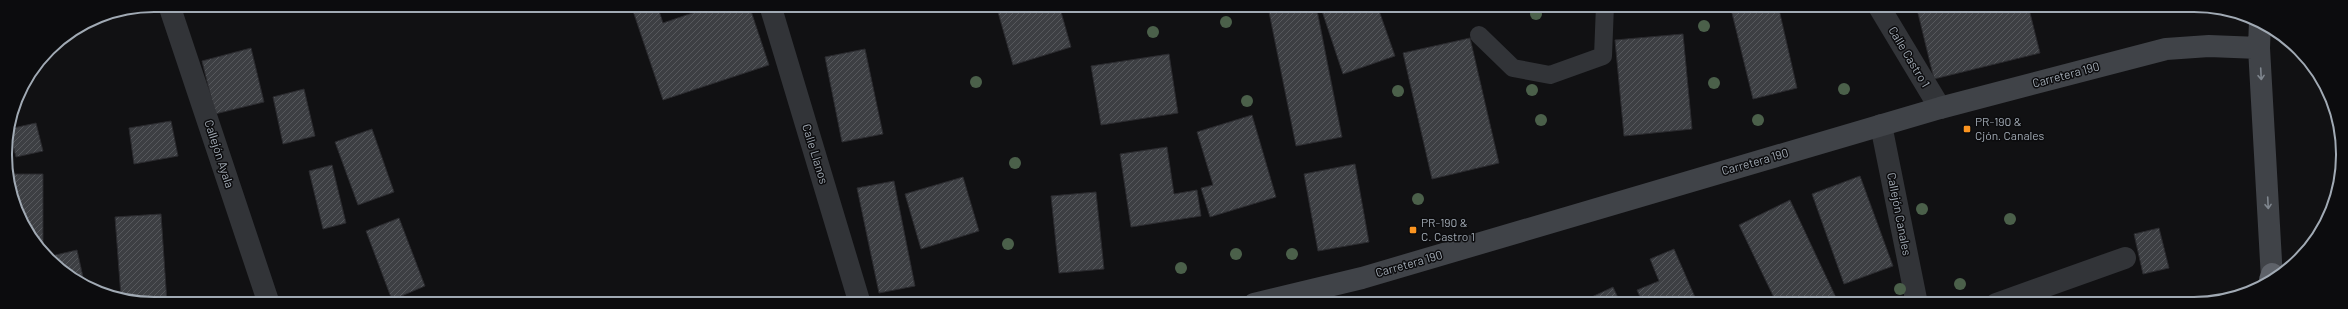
<svg xmlns="http://www.w3.org/2000/svg" width="2348" height="309" viewBox="0 0 2348 309" font-family="Barlow,sans-serif">
  <style>
    .building { fill: url(#building-hatch); stroke: #2b2b2f }
    .lines { fill: none; stroke-linecap: round; stroke-linejoin: round }
    .lane { stroke: #323438; stroke-width: 18 }
    .street { stroke: #323438; stroke-width: 22 }
    .secondary { stroke: #404348; stroke-width: 22 }
    .highway { stroke: #5e6269; stroke-width: 22 }
    .tree { fill: #4b604a }
    .oneway { stroke: #7f868e }
    .poi-dot { fill: #fb9420; stroke: #0c0c0e; stroke-width: 1.5 }
    .labels { text-anchor: middle; stroke-width: 3; stroke-linejoin: round; paint-order: stroke }
    .street-label { font-size: 12px; fill: #a1aab4; stroke: #0c0c0e }
    .poi-label { font-size: 12px; fill: #a1aab4; stroke: #0c0c0e; text-anchor: start }
    .rim { fill: none; stroke: #a1aab4; stroke-width: 2 }
  </style>
  <defs>
    <pattern id="building-hatch" width="6" height="6" patternUnits="userSpaceOnUse"><rect width="6" height="6" fill="#3d3f43"/><path d="M-1 1l2-2M0 6l6-6M5 7l2-2" fill="none" stroke="#56585c"/></pattern>
  </defs>
  <rect width="100%" height="100%" fill="#111113"/>
  <!-- building -->
  <path class="building" d="M631 5H657L663 23 716 5H749L769 65 663 100Z
    M996 5H1059L1071 47 1013 65Z
    M1302 5H1316L1342 137 1296 146 1269 12Z
    M1320 5H1377L1395 56 1343 74Z
    M1398 5H1414L1399 10Z
    M1730 5H1778L1797 88 1753 99Z
    M1916 5H2028L2040 53 1934 79Z
    M1683 34 1692 129 1624 136 1615 40Z
    M1470 38 1499 163 1432 179 1403 53Z
    M251 48 264 102 215 114 202 61Z
    M865 49 883 134 842 142 825 57Z
    M1169 54 1178 113 1101 125 1091 66Z
    M304 89 315 136 283 144 273 97Z
    M1252 115 1276 197 1210 217 1201 188 1213 185 1197 132Z
    M171 121 178 156 134 164 129 128Z
    M36 123 43 151 16 157 9 129Z
    M372 129 394 192 358 205 335 142Z
    M1167 147 1174 194 1197 190 1201 216 1131 227 1120 154Z
    M1355 164 1369 242 1318 251 1304 174Z
    M332 165 346 223 323 229 309 171Z
    M14 174H43V248H39L14 205Z
    M1860 176 1893 266 1844 284 1812 194Z
    M963 177 979 231 921 249 905 194Z
    M894 181 915 286 879 293 857 188Z
    M1096 192 1104 269 1059 273 1051 196Z
    M1790 200 1839 304H1777L1739 225Z
    M161 214 167 303 144 304 121 297 115 217Z
    M399 218 425 286 392 300 366 231Z
    M2159 228 2169 268 2143 274 2134 234Z
    M1674 249 1698 304H1643L1637 290 1659 281 1650 259Z
    M77 250 85 286 47 257Z
    M1613 287 1621 304H1577Z"/>
  <g class="lines">
    <!-- lane -->
    <path class="lane" d="M1479 35 1513 68 1550 75 1603 56 1605 5"/>
    <!-- street -->
    <path class="street" d="M169 5 269 304
      M770 5 860 304
      M1878 5 1940 108
      M1881 125 1917 304
      M1996 304 2125 258"/>
    <!-- secondary -->
    <path class="secondary" d="M2260 21 2259 48 2272 279
      M1254 304 1362 278 1940 108 2166 49 2209 46 2259 48"/>
    <!-- highway -->
    <path class="highway" d="M2270 280 2272 274"/>
  </g>
  <!-- trees -->
  <g class="tree">
    <circle cx="1536" cy="14" r="6"/>
    <circle cx="1226" cy="22" r="6"/>
    <circle cx="1704" cy="26" r="6"/>
    <circle cx="1153" cy="32" r="6"/>
    <circle cx="976" cy="82" r="6"/>
    <circle cx="1714" cy="83" r="6"/>
    <circle cx="1844" cy="89" r="6"/>
    <circle cx="1532" cy="90" r="6"/>
    <circle cx="1398" cy="91" r="6"/>
    <circle cx="1247" cy="101" r="6"/>
    <circle cx="1541" cy="120" r="6"/>
    <circle cx="1758" cy="120" r="6"/>
    <circle cx="1015" cy="163" r="6"/>
    <circle cx="1418" cy="199" r="6"/>
    <circle cx="1922" cy="209" r="6"/>
    <circle cx="2010" cy="219" r="6"/>
    <circle cx="1008" cy="244" r="6"/>
    <circle cx="1236" cy="254" r="6"/>
    <circle cx="1292" cy="254" r="6"/>
    <circle cx="1181" cy="268" r="6"/>
    <circle cx="1960" cy="284" r="6"/>
    <circle cx="1900" cy="289" r="6"/>
  </g>
  <!-- one-way arrows -->
  <defs><path id="oneway-shaft" d="M-6 0H5M1.5-3L5.5 0L1.5 3" fill="none" stroke-width="1.6" stroke-linecap="round" stroke-linejoin="round"/></defs>
  <g class="oneway">
    <use href="#oneway-shaft" transform="translate(2261 74) rotate(87)"/>
    <use href="#oneway-shaft" transform="translate(2268 203) rotate(87)"/>
  </g>
  <!-- markers -->
  <g class="poi-dot">
    <rect x="1963" y="125" width="8" height="8" rx="2"/>
    <rect x="1409" y="226" width="8" height="8" rx="2"/>
  </g>
  <g class="labels">
    <!-- street labels -->
    <g class="street-label">
      <text transform="translate(1909 57) rotate(59)" y="4">Calle Castro 1</text>
      <text transform="translate(2066 75) rotate(-15)" y="4">Carretera 190</text>
      <text transform="translate(219 154) rotate(72)" y="4">Callejón Ayala</text>
      <text transform="translate(815 154) rotate(73)" y="4">Calle Llanos</text>
      <text transform="translate(1755 162) rotate(-16)" y="4">Carretera 190</text>
      <text transform="translate(1899 214) rotate(79)" y="4">Callejón Canales</text>
      <text transform="translate(1409 264) rotate(-16)" y="4">Carretera 190</text>
    </g>
    <!-- poi labels -->
    <g class="poi-label">
      <text x="1975" y="126">PR-190 &amp;<tspan x="1975" dy="14">Cjón. Canales</tspan></text>
      <text x="1421" y="227">PR-190 &amp;<tspan x="1421" dy="14">C. Castro 1</tspan></text>
    </g>
  </g>
  <!-- crop -->
  <path d="M0 0H2348V309H0ZM154 12H2194A142 142 0 0 1 2336 154V155A142 142 0 0 1 2194 297H154A142 142 0 0 1 12 155V154A142 142 0 0 1 154 12Z" fill="#0c0c0e" fill-rule="evenodd"/>
  <path class="rim" d="M154 12H2194A142 142 0 0 1 2336 154V155A142 142 0 0 1 2194 297H154A142 142 0 0 1 12 155V154A142 142 0 0 1 154 12Z"/>
</svg>
